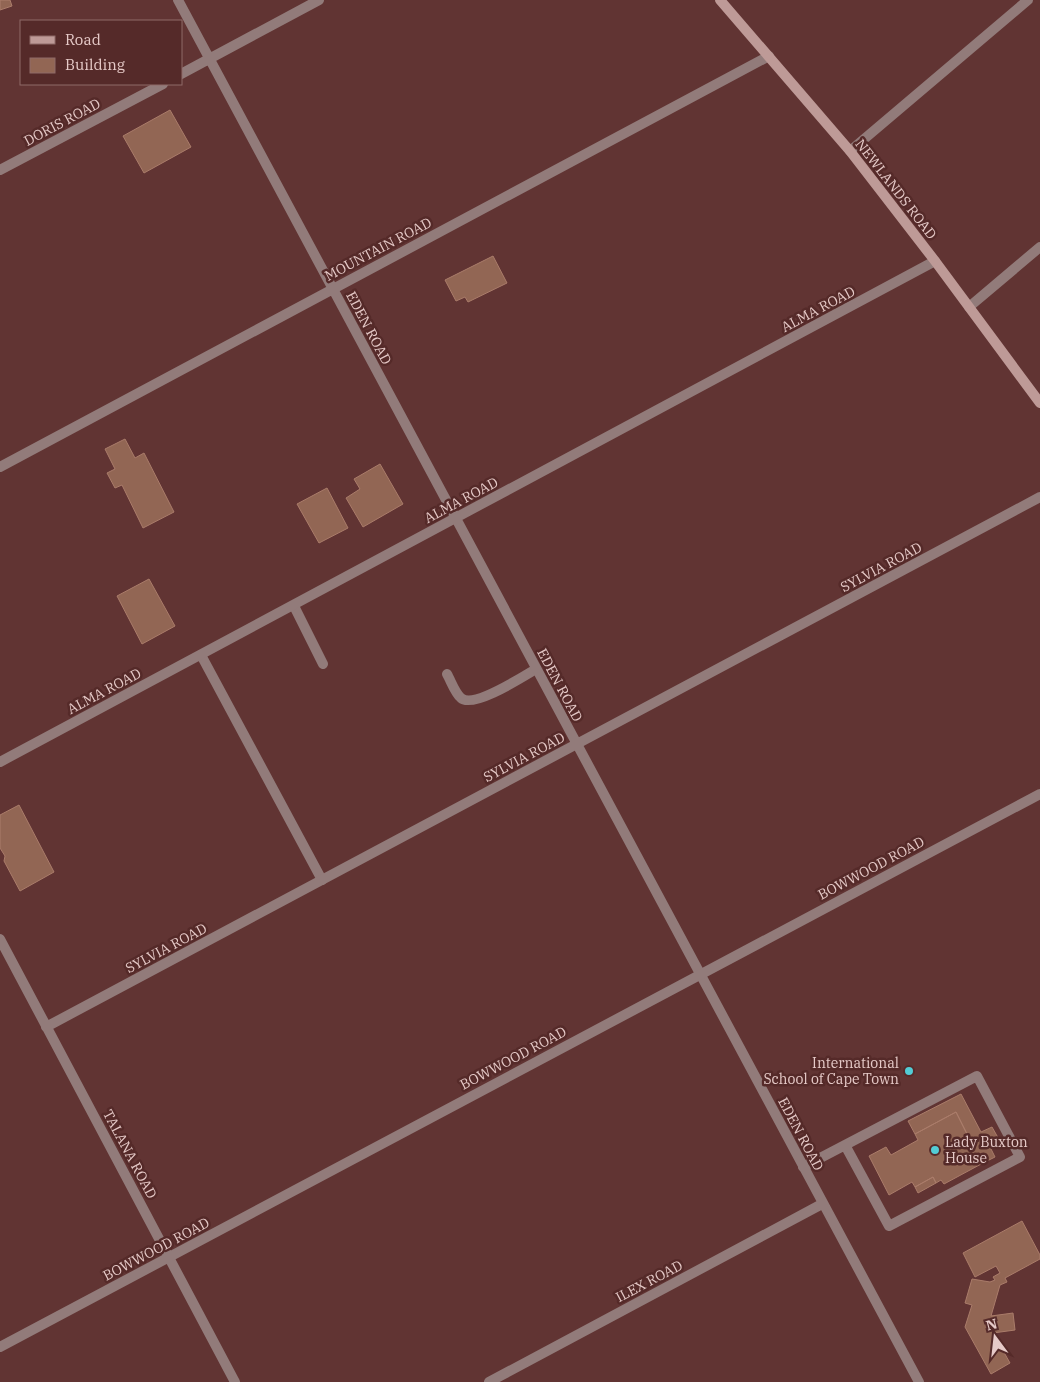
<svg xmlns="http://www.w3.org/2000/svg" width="1040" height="1382" viewBox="0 0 1040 1382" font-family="'IBM Plex Serif',serif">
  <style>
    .building { fill: #926654; stroke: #aa7c6a }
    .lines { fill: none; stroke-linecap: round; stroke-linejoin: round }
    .service { stroke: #927b7a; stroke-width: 10 }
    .minor { stroke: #927b7a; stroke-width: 10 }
    .tertiary { stroke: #927b7a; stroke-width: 10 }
    .secondary { stroke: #be9a97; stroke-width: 10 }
    .poi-dot { fill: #52ccd5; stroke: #552a29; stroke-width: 2 }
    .labels { text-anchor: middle; stroke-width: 5; stroke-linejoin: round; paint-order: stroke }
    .street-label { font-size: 14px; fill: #e6cac8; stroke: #552a29 }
    .poi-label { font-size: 14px; fill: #e6cac8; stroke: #552a29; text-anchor: end }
  </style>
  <rect width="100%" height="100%" fill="#613433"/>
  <!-- building -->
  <path class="building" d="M0 0H10L12 6 0 10Z
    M170 110 191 147 144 173 123 136Z
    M493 256 507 283 468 302 465 297 456 301 445 280Z
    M125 439 135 458 144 453 174 512 143 528 122 485 115 488 107 473 115 469 105 449Z
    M380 464 403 504 363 527 346 498 360 489 354 479Z
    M327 488 348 528 319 543 297 504Z
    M149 579 175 626 142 644 117 596Z
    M19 805 54 872 20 891 4 861 5 856 0 848V815Z
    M961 1094 981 1132 992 1127 1001 1143 991 1149 995 1157 983 1163 978 1153 974 1155 967 1142 970 1140 956 1112 915 1134 908 1121Z
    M956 1112 970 1140 967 1142 974 1155 978 1153 983 1163 944 1184 941 1180 936 1183 933 1177 915 1187 912 1182 889 1195 869 1156 886 1147 891 1155 918 1140 915 1134Z
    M933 1177 936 1183 918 1193 915 1187Z
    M1022 1221 1040 1255V1259L1005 1278 1007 1282 1000 1285 991 1316 1013 1313 1015 1330 993 1333 1010 1363 991 1374 965 1327 972 1305 965 1303 972 1279 990 1282 995 1280 993 1277 1000 1273 996 1266 975 1277 963 1253Z"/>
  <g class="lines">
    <!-- service -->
    <path class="service" d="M294 606 323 664
      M201 655 322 880
      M447 674C451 681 455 693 461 698 473 709 524 676 536 669
      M803 1167 977 1076 1020 1157 889 1226 845 1145"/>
    <!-- minor -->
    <path class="minor" d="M178 0 919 1382
      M181 74 319 0
      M850 151 1028 0
      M0 170 163 84
      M969 307 1040 247
      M0 467 769 56
      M0 762 935 261
      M0 939 235 1382
      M46 1027 1040 497
      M489 1382 822 1204"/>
    <!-- tertiary -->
    <path class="tertiary" d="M0 1347 1040 794"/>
    <!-- secondary -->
    <path class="secondary" d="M720 0 850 151 935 261 1040 403"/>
  </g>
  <!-- markers -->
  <g class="poi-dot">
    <circle cx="909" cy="1071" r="5"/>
    <circle cx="935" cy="1150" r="5"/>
  </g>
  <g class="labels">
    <!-- street labels -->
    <g class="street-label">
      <text transform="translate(62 122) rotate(-28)" y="5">DORIS ROAD</text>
      <text transform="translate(896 189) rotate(52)" y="5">NEWLANDS ROAD</text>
      <text transform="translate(378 249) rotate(-28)" y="5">MOUNTAIN ROAD</text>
      <text transform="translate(818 309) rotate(-28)" y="5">ALMA ROAD</text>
      <text transform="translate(369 328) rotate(62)" y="5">EDEN ROAD</text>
      <text transform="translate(461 500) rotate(-28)" y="5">ALMA ROAD</text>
      <text transform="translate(881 567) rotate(-28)" y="5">SYLVIA ROAD</text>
      <text transform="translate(560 685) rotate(62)" y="5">EDEN ROAD</text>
      <text transform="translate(104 691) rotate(-28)" y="5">ALMA ROAD</text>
      <text transform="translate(524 757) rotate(-28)" y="5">SYLVIA ROAD</text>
      <text transform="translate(871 868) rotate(-28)" y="5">BOWWOOD ROAD</text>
      <text transform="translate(166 948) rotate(-28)" y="5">SYLVIA ROAD</text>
      <text transform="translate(513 1058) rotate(-28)" y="5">BOWWOOD ROAD</text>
      <text transform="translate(801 1134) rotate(62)" y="5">EDEN ROAD</text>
      <text transform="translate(130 1154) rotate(62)" y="5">TALANA ROAD</text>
      <text transform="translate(156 1249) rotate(-28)" y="5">BOWWOOD ROAD</text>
      <text transform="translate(649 1281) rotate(-28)" y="5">ILEX ROAD</text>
    </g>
    <!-- poi labels -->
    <g class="poi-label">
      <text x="899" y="1068">International<tspan x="899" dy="16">School of Cape Town</tspan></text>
      <text x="945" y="1147" text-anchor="start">Lady Buxton<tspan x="945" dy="16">House</tspan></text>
    </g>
  </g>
  <!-- legend -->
  <rect x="20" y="20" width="162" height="65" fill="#552a29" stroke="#8f6a69"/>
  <rect x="30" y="36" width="25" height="8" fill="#be9a97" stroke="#8f6a69"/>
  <text x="65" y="45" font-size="15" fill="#e6cac8">Road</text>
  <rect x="30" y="58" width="25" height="15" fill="#926654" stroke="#8f6a69"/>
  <text x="65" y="70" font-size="15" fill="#e6cac8">Building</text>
  <!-- north arrow -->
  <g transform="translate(995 1337) rotate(345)" stroke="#552a29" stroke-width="4" paint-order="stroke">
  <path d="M0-4L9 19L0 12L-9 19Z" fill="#e6cac8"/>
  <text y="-8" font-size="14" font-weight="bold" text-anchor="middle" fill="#e6cac8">N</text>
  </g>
</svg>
